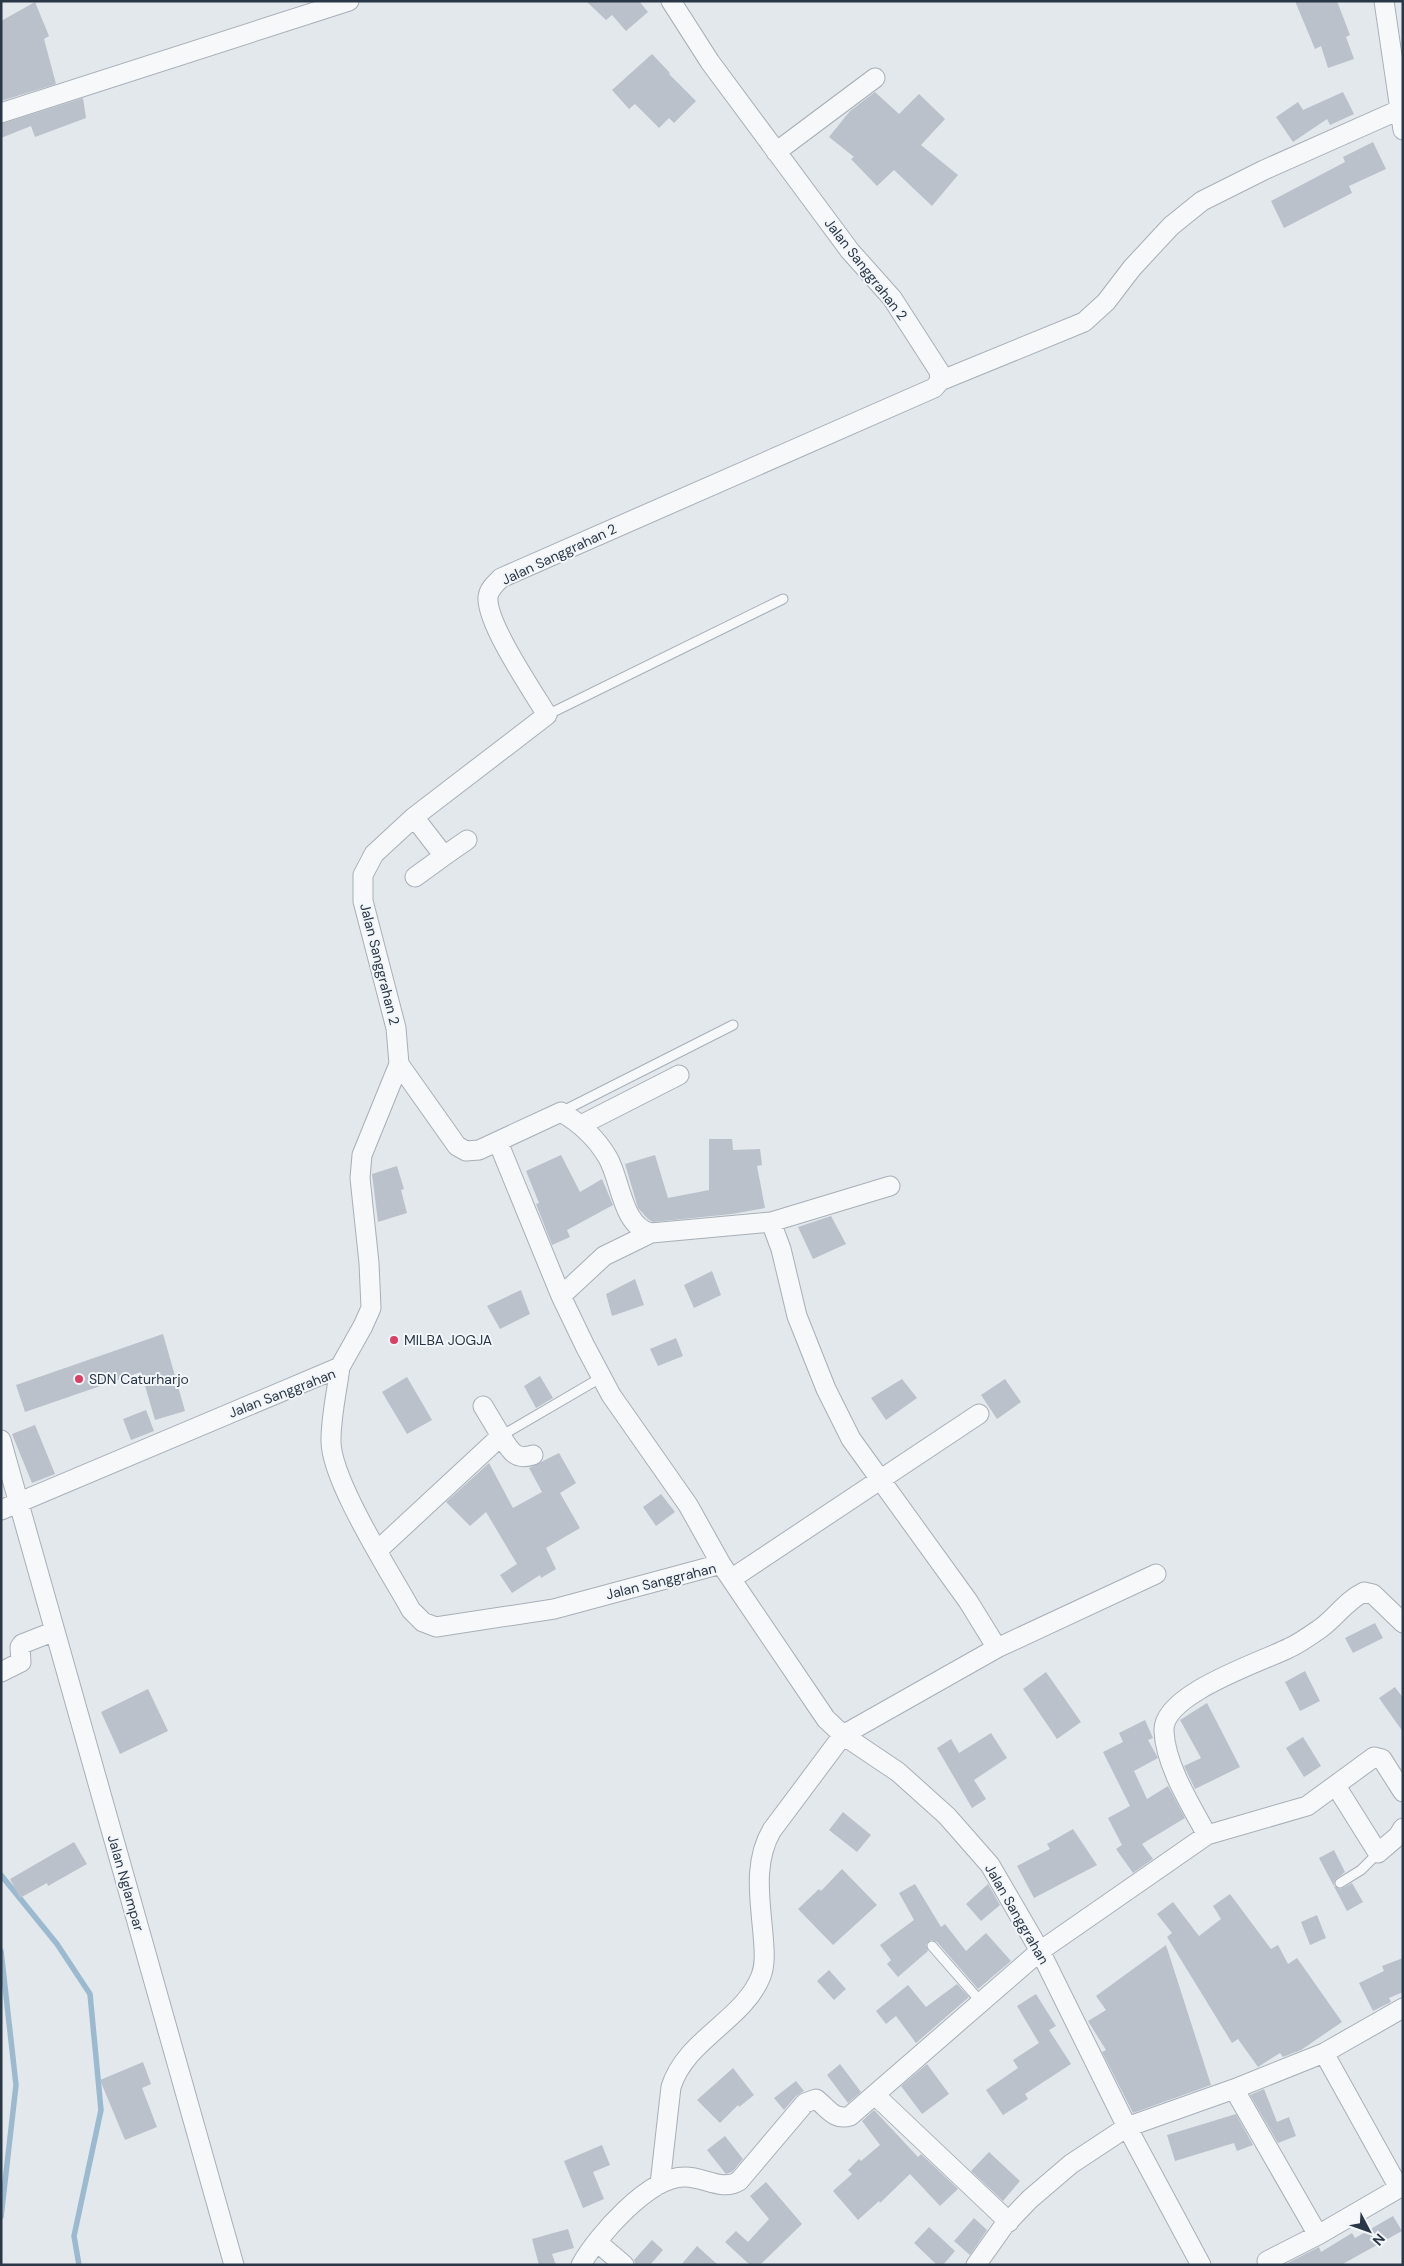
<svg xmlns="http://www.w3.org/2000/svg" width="1404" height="2266" viewBox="0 0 1404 2266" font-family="'DM Sans',sans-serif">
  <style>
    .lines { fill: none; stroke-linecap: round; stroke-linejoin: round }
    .stream { stroke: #9bbacf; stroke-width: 5.5 }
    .building { fill: #bac1cb }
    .service-casing { stroke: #a7afb7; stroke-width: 11 }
    .minor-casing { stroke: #a7afb7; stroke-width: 21 }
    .service { stroke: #f6f8fa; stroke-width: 9 }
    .minor { stroke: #f6f8fa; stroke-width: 19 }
    .poi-dot { fill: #db3f67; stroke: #f3f6f9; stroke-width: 2 }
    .labels { text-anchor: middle; stroke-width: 4; stroke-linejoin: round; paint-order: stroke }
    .street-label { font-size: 14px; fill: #293746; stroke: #f3f6f9 }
    .poi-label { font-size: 14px; fill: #293746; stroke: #f3f6f9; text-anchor: start }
  </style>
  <rect width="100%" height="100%" fill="#e3e8ec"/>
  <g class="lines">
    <!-- stream -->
    <path class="stream" d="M1 1875 57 1944 90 1994 101 2110 74 2236 79 2265
      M1 1951 16 2085 1 2217"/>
  </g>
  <!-- building -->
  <path class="building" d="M586 1H639L648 12 626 31 612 15 606 20Z
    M1295 1H1337L1350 35 1346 37 1354 59 1328 68 1321 46 1315 49Z
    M35 2 49 36 44 39 56 84 1 101V21Z
    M652 54 670 73 669 74 696 101 674 123 669 118 659 128 635 104 629 109 612 90Z
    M875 92 899 114 919 94 945 119 921 145 958 175 932 206 894 170 877 186 851 159 854 157 829 137 850 111Z
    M1343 92 1354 114 1330 125 1327 119 1293 142 1276 117 1298 102 1303 110Z
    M83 98 86 118 35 137 31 126 1 138V124Z
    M1373 142 1386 169 1349 186 1352 193 1284 228 1271 201 1345 162 1343 157Z
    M709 1139H732L733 1150 760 1149 762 1165 757 1166 765 1208 732 1214 653 1222 648 1219 638 1208 625 1164 655 1155 668 1198 709 1190Z
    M561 1155 580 1192 602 1179 613 1205 567 1230 570 1237 552 1245 536 1204 539 1203 526 1171Z
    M397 1166 404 1189 401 1190 407 1213 378 1222 372 1174Z
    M831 1216 846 1244 813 1259 798 1227Z
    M712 1271 721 1295 694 1308 684 1285Z
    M635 1279 644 1305 612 1316 606 1294Z
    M521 1290 530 1314 500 1329 487 1306Z
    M163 1334 185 1411 155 1420 141 1372 25 1412 16 1385Z
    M676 1338 683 1356 658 1366 650 1349Z
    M540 1376 553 1398 536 1408 524 1386Z
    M407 1377 432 1420 407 1434 382 1392Z
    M902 1379 917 1398 886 1420 871 1398Z
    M1005 1379 1021 1402 997 1419 981 1395Z
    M146 1410 154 1431 131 1440 123 1419Z
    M35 1425 55 1474 32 1483 12 1434Z
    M559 1453 576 1483 560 1493 580 1528 546 1548 556 1569 541 1578 540 1575 512 1593 500 1575 517 1564 486 1512 470 1526 446 1502 489 1463 513 1508 542 1492 529 1468Z
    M661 1494 675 1512 656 1526 643 1507Z
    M1375 1623 1383 1638 1353 1653 1345 1638Z
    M1305 1671 1320 1701 1300 1711 1285 1682Z
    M1046 1672 1081 1722 1057 1739 1023 1689Z
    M1395 1687 1403 1698V1732L1379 1698Z
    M148 1689 168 1731 120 1754 101 1712Z
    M1207 1703 1240 1767 1195 1789 1184 1766 1201 1758 1180 1720Z
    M1145 1720 1153 1738 1148 1740 1158 1758 1134 1771 1147 1799 1168 1786 1185 1818 1142 1844 1153 1859 1133 1873 1116 1849 1122 1845 1108 1818 1130 1806 1103 1752 1123 1742 1119 1733Z
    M991 1733 1007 1758 974 1780 986 1799 972 1808 937 1748 951 1739 959 1753Z
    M1303 1737 1321 1766 1304 1777 1286 1748Z
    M843 1812 871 1835 857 1852 829 1830Z
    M1073 1829 1097 1865 1034 1898 1017 1866 1050 1849 1047 1844Z
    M74 1842 87 1864 48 1886 47 1883 20 1898 10 1879Z
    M1334 1850 1345 1872 1335 1880 1334 1886 1341 1889 1352 1883 1363 1902 1347 1911 1319 1858Z
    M842 1869 877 1905 833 1945 798 1909 819 1889 821 1891Z
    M915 1884 941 1927 945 1924 966 1951 986 1933 1011 1961 978 1989 937 1942 931 1940 926 1944 928 1951 898 1977 887 1964 891 1960 880 1945 914 1920 899 1893Z
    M988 1884 1000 1905 981 1921 966 1904Z
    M1230 1894 1271 1949 1278 1945 1288 1964 1297 1958 1342 2022 1301 2050 1283 2057 1280 2053 1258 2067 1238 2039 1232 2043 1167 1937 1172 1933 1157 1914 1173 1902 1199 1936 1221 1919 1213 1906Z
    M1317 1915 1326 1938 1310 1945 1301 1922Z
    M1166 1945 1211 2085 1133 2113 1102 2052 1106 2050 1088 2021 1106 2010 1096 1996Z
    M1403 1958V1992L1389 1998 1391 2002 1373 2011 1359 1983 1384 1971 1382 1966Z
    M829 1970 846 1989 834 2000 817 1981Z
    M957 1984 969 1997 916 2043 896 2016 886 2024 876 2011 908 1985 926 2007Z
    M1036 1994 1056 2026 1049 2030 1071 2064 1025 2094 1028 2099 1003 2115 986 2090 1018 2068 1013 2060 1039 2043 1017 2006Z
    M143 2062 151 2084 142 2088 157 2127 125 2140 100 2080Z
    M840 2064 861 2092 848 2103 827 2075Z
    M927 2064 949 2094 922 2114 901 2086Z
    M733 2068 754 2095 739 2107 738 2105 720 2123 697 2100Z
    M796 2081 804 2091 796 2096 784 2110 774 2098Z
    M1264 2089 1277 2122 1289 2117 1296 2136 1278 2143 1250 2095Z
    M874 2110 918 2157 921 2154 958 2189 940 2206 910 2174 880 2203 879 2201 858 2220 833 2191 852 2174 848 2170 859 2159 861 2161 880 2145 862 2121Z
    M1236 2114 1253 2145 1237 2151 1234 2143 1175 2161 1167 2135Z
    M725 2136 743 2159 732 2172 726 2174 707 2150Z
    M602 2145 610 2165 593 2172 604 2199 583 2208 564 2161Z
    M989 2152 1020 2181 1003 2201 971 2171Z
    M766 2182 802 2224 760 2265H750L725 2242 736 2231 748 2242 769 2219 750 2196Z
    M1393 2216 1402 2231 1341 2265H1284L1319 2247 1321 2252 1352 2233 1355 2238Z
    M974 2218 987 2230 970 2255 954 2241Z
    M929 2227 955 2251 943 2265H937L914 2243Z
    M568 2229 574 2248 552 2254 556 2265H539L532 2239Z
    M652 2240 663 2250 650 2265H635L634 2260Z
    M697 2246 718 2265H681Z"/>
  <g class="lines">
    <defs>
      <path id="service" d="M547 715 783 599
        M561 1112 733 1025
        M501 1436 602 1377
        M1340 1883 1361 1870 1378 1853
        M932 1946 981 2002"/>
      <path id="minor" d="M1384 1 1403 130
        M1 113 349 1
        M776 152 875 78
        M940 381 1084 322 1106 302 1132 268 1171 226 1202 201 1264 170 1399 110
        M414 817 444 856 415 877
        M444 856 467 840
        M399 1064 457 1146 466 1151 479 1150 561 1112C580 1123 597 1139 608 1158 621 1181 622 1226 651 1233L771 1222 781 1249 797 1316 826 1389 851 1439 968 1601 997 1648 843 1735 772 1830C753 1862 760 1899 763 1934 764 1948 766 1963 761 1976 744 2020 686 2039 671 2087L660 2184
        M581 1125 679 1075
        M498 1142 561 1296 585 1346 611 1395 688 1505 721 1564
        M771 1222 890 1186
        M561 1296 604 1256 651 1233
        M340 1367 363 1326 371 1308 369 1263 360 1178 362 1155 399 1064 396 1028 363 901V875L374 854 414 817 547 715C532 690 486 623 488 597 489 589 495 584 501 578L934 388 940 381 939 371 892 298 850 251 710 62 671 1
        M501 1436C510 1450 515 1461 533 1455
        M1 1440 234 2265
        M1 1510 340 1367C337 1391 331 1416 331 1440 330 1479 390 1572 411 1610L423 1622 436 1627 554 1609 721 1564 826 1719 843 1735 898 1772 947 1816 990 1865 1040 1951 1127 2127 1201 2265
        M378 1550 501 1436 483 1406
        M731 1579 979 1414
        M997 1648 1156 1574
        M1 1672 21 1662 20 1647 22 1644 55 1631
        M1336 1786 1378 1853 1398 1836 1403 1828
        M1207 1835 1307 1806 1374 1757 1382 1759 1403 1792
        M1234 2089 1318 2235
        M875 2095 1009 2222
        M597 2242 624 2265
        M1267 2261 1318 2235 1399 2188 1324 2053
        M581 2265C597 2236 649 2177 684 2177 703 2176 722 2192 739 2181L805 2103 816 2099C828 2108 834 2121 850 2116L1040 1951 1207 1835C1191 1806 1165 1764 1164 1731 1162 1694 1261 1662 1289 1648 1300 1643 1311 1635 1321 1628 1336 1617 1347 1600 1364 1592L1373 1594 1403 1623
        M976 2265 1003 2227 1030 2199 1071 2164 1127 2127 1234 2089 1324 2053 1403 2008"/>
    </defs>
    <!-- service casing -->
    <use href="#service" class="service-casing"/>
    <!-- minor casing -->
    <use href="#minor" class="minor-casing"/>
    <!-- service -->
    <use href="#service" class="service"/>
    <!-- minor -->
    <use href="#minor" class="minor"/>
  </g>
  <!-- markers -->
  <g class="poi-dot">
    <circle cx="394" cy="1340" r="5"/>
    <circle cx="79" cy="1379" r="5"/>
  </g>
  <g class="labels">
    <!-- street labels -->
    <g class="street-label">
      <text transform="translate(866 269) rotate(52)" y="5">Jalan Sanggrahan 2</text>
      <text transform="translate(559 554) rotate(-25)" y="5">Jalan Sanggrahan 2</text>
      <text transform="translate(380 964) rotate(76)" y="5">Jalan Sanggrahan 2</text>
      <text transform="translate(282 1393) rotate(-21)" y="5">Jalan Sanggrahan</text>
      <text transform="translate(661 1581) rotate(-14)" y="5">Jalan Sanggrahan</text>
      <text transform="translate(126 1883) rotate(74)" y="5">Jalan Nglampar</text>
      <text transform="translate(1017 1914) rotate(60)" y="5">Jalan Sanggrahan</text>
    </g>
    <!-- poi labels -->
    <g class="poi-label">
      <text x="404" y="1345">MILBA JOGJA</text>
      <text x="89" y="1384">SDN Caturharjo</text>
    </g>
  </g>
  <!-- border -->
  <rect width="1404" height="2266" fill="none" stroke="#293746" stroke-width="5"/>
  <!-- north arrow -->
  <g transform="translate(1369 2231) rotate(131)" stroke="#f3f6f9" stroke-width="4" paint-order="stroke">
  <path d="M0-4L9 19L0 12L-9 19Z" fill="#293746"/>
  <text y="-8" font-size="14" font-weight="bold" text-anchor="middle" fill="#293746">N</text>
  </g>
</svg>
